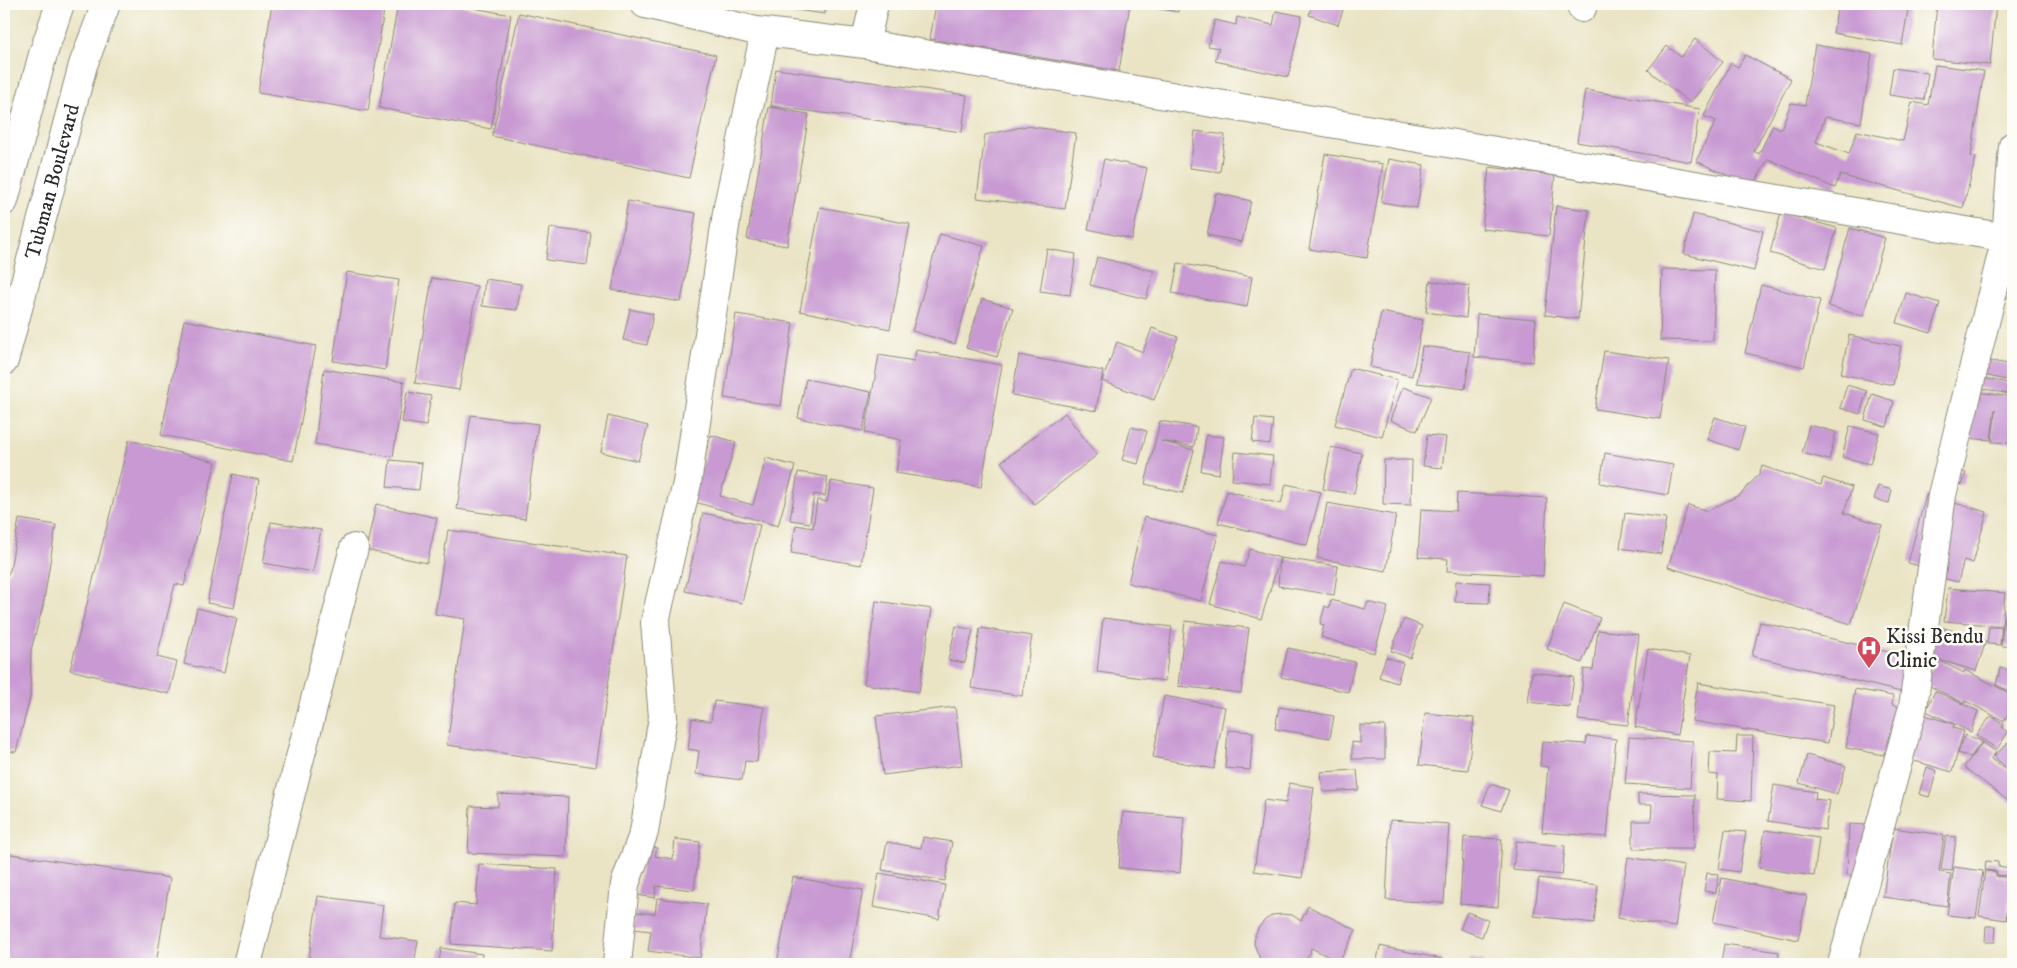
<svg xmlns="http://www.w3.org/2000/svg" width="2017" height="968" viewBox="0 0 2017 968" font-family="'IM FELL DW Pica',serif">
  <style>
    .building { fill: #c899d2 }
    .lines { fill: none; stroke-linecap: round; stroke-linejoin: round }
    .street-casing { stroke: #8a8878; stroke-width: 30 }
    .secondary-casing { stroke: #8a8878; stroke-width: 30 }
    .highway-casing { stroke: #8a8878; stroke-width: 30 }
    .street { stroke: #fff; stroke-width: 28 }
    .secondary { stroke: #fff; stroke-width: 28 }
    .highway { stroke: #fff; stroke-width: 28 }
    .labels { text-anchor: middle; stroke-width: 5; stroke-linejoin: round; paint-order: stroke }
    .street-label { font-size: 21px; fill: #2b2b2b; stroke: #fdfcf7 }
    .poi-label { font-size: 21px; fill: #2b2b2b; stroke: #fdfcf7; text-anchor: start }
  </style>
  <rect width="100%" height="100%" fill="#fdfcf7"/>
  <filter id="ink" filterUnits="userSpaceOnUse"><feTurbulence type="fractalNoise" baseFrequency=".02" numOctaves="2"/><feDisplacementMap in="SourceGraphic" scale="10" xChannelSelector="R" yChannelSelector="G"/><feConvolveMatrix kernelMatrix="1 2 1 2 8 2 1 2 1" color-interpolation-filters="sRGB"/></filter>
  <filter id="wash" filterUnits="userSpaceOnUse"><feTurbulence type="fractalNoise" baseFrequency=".0096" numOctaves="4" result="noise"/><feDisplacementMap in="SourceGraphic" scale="20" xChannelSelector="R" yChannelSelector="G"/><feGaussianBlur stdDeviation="1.12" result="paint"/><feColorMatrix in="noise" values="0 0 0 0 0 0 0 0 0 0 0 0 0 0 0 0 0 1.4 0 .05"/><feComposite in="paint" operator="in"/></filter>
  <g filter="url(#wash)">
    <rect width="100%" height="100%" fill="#eae4c5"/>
    <g id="blocks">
      <!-- building -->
      <path class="building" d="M272 4H385L368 111 258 93Z
        M398 4H452L511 15 491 129 379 108Z
        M753 4H826L825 14Z
        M936 4H1130L1119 71 930 39Z
        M1133 4H1179L1178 12Z
        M1312 4H1345L1338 25 1309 15Z
        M1838 4H1909L1902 45 1833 33Z
        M1937 4H1996L1990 65 1932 59Z
        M1276 11 1302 16 1288 77 1215 61 1219 48 1208 46 1215 20 1236 25 1237 17 1273 25Z
        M519 13 716 55 689 178 492 136Z
        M1695 39 1723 62 1690 103 1648 70 1667 46 1681 57Z
        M1815 45 1872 54 1861 123 1825 117 1816 142 1849 154 1857 131 1903 141 1912 102 1928 105 1935 65 1984 71 1971 156 1976 157 1963 208 1840 175 1835 188 1768 159 1753 187 1696 161 1716 121 1704 116 1731 63 1738 67 1745 55 1791 79 1754 151 1759 154 1773 125 1781 129 1791 103 1805 105Z
        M1893 68 1928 73 1924 100 1889 95Z
        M776 69 967 95 962 132 771 106Z
        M1585 90 1700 109 1691 162 1577 142Z
        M769 107 809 114 787 246 747 239Z
        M1026 126 1076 133 1065 209 977 198 985 135Z
        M1195 131 1225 135 1220 172 1190 168Z
        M1325 154 1383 164 1367 258 1309 249Z
        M1104 159 1147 168 1132 239 1088 229Z
        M1389 159 1424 165 1417 208 1381 202Z
        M1489 167 1555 175 1549 236 1482 229Z
        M1216 193 1251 201 1242 242 1207 235Z
        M628 201 696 213 681 302 612 290Z
        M1556 206 1589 210 1578 319 1545 315Z
        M820 207 910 224 890 329 800 311Z
        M1781 213 1837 228 1825 269 1770 253Z
        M1693 214 1763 231 1754 271 1684 254Z
        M550 228 591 233 587 265 546 260Z
        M1850 228 1885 238 1863 316 1828 306Z
        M940 234 984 246 955 344 912 331Z
        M1047 249 1076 254 1070 295 1040 291Z
        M2013 254V299L2003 296Z
        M1097 257 1154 271 1146 299 1090 285Z
        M1178 263 1252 277 1247 307 1172 293Z
        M1662 269 1715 270 1713 341 1660 340Z
        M347 272 399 280 385 370 333 361Z
        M432 278 477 286 459 390 415 383Z
        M485 279 521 284 517 310 482 306Z
        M1430 281 1469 286 1466 318 1426 312Z
        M1761 285 1820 300 1804 367 1745 353Z
        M1906 293 1940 303 1931 333 1897 323Z
        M982 299 1013 308 997 357 966 348Z
        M630 309 653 314 647 345 623 340Z
        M1381 312 1423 320 1412 376 1370 367Z
        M736 314 793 323 781 406 724 398Z
        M1477 314 1536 319 1533 362 1474 357Z
        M184 320 316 346 293 461 161 435Z
        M1152 328 1178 337 1154 400 1102 381 1117 342 1143 352Z
        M1849 335 1901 346 1893 385 1841 374Z
        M1422 346 1470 352 1465 389 1417 383Z
        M916 350 1002 365 981 487 896 473 901 440 865 433 879 355 914 361Z
        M1604 351 1669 360 1660 419 1595 409Z
        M1019 355 1103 371 1096 411 1012 395Z
        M1980 359 2008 364 2005 380 1976 373Z
        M1351 368 1397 380 1382 437 1335 425Z
        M324 369 404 382 393 457 315 444Z
        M1973 376 2013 384V395L1971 386Z
        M806 379 871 392 863 431 798 418Z
        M1847 385 1867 391 1860 414 1840 408Z
        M1403 387 1431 397 1417 431 1390 420Z
        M1970 391 2013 397V443L1992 442 1995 410 1991 440 1964 438Z
        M407 392 431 396 426 426 402 422Z
        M1872 394 1894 401 1887 427 1865 420Z
        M1065 413 1097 455 1034 504 1001 462Z
        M471 415 538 424 525 519 457 509Z
        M608 416 648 426 638 461 601 452Z
        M1715 417 1745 427 1738 450 1707 439Z
        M1255 418 1273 420 1270 444 1252 442Z
        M1160 421 1197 427 1194 447 1161 441 1194 450 1183 493 1145 484Z
        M1809 425 1836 432 1829 460 1802 453Z
        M1850 426 1879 433 1870 464 1842 457Z
        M1131 427 1147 431 1138 464 1122 460Z
        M711 435 736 442 720 496 753 505 766 458 795 466 778 526 691 501Z
        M1206 435 1224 437 1219 474 1201 471Z
        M1427 435 1446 437 1442 468 1423 466Z
        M129 440 216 462 184 586 175 584 157 657 177 662 169 694 70 670Z
        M1331 447 1362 453 1354 494 1323 489Z
        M1235 452 1273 456 1270 484 1232 480Z
        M1605 453 1673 465 1668 495 1600 483Z
        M390 460 422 463 419 490 387 487Z
        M1384 460H1412L1411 505 1383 504Z
        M1762 466 1821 485 1823 478 1852 487 1844 513 1882 525 1851 624 1668 567 1688 505 1708 511 1741 494 1759 474Z
        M1959 470 1966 473 1962 485 1953 482Z
        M798 472 828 477 825 496 814 494 810 523 790 520Z
        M233 474 259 480 234 608 207 603Z
        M831 481 873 488 861 565 791 553 796 525 813 528 817 500 827 502Z
        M1286 484 1321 492 1307 545 1218 523 1227 491 1281 504Z
        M1878 486 1892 490 1889 503 1874 499Z
        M1457 493 1547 498 1543 576 1447 571 1448 559 1418 557 1421 509 1456 511Z
        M1926 495 1987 512 1973 563 1964 560 1958 582 1925 574 1927 568 1908 563Z
        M1327 503 1396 515 1386 571 1317 558Z
        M376 504 437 518 427 563 366 550Z
        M703 513 760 525 742 603 685 591Z
        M1625 513 1666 518 1661 554 1620 548Z
        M1144 517 1218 535 1201 601 1128 583Z
        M19 519 56 525 43 606 31 650 30 698 16 752 4 751V581L10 570Z
        M271 522 321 530 313 572 263 563Z
        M448 530 627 556 596 767 447 745 465 619 435 614Z
        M1250 549 1280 558 1338 566 1334 595 1278 586 1280 558 1261 619 1210 604 1222 561 1244 567Z
        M1456 581 1490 583 1489 603 1455 602Z
        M1948 588 2005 593 2002 626 1944 621Z
        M1331 600 1365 609 1368 602 1388 607 1374 653 1321 637 1324 625 1320 624 1325 606 1329 608Z
        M876 601 932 609 919 692 864 684Z
        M1564 604 1600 618 1582 663 1547 649Z
        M197 608 237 618 224 673 184 664Z
        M2004 616 2013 617V647L2001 646Z
        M1103 618 1172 627 1165 681 1097 672Z
        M1404 619 1422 626 1410 658 1391 651Z
        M1915 619 1986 641 1976 671 1906 650Z
        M1185 621 1249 628 1241 693 1178 686Z
        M1760 622 1910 657 1901 692 1752 656Z
        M956 626 973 630 965 663 948 660Z
        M1989 627H2002L2000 645 1987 644Z
        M980 628 1032 636 1022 696 971 688Z
        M1598 630 1639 635 1628 725 1578 720 1584 669 1593 670Z
        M1288 648 1355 662 1348 692 1281 677Z
        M1648 649 1690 656 1677 735 1635 727Z
        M1386 657 1403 663 1397 683 1379 677Z
        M1936 659 1964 673 1965 670 2013 695 2011 708 2004 721 1966 701 1965 704 1924 683Z
        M2000 668 2013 671V693L1996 685Z
        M1532 672 1574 677 1570 707 1528 702Z
        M1698 683 1834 705 1828 743 1692 721Z
        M1855 689 1893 696 1892 705 1954 724 1953 728 1964 731 1952 772 1884 752V755L1846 748Z
        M1935 691 1978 711 1971 732 1926 711Z
        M1164 696 1225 707 1214 769 1153 757Z
        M714 701 764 707 757 762 745 761 742 780 696 774 699 751 688 749 692 718 711 721Z
        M955 707 962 765 883 775 876 716Z
        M1279 707 1334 716 1330 738 1275 729Z
        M1425 713 1474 718 1468 770 1419 765Z
        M1991 716 2004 724 2002 728 2008 732 1997 749 1976 735Z
        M1360 725 1385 726V759H1352V742L1360 743Z
        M1228 730 1253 732 1250 770 1225 768Z
        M1965 735 1982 741 1971 757 1958 753Z
        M1587 736 1616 739 1607 837 1542 832 1548 767 1540 766 1542 741 1586 744Z
        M1737 736H1753L1751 801 1717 799 1718 775 1709 774 1710 752 1736 753Z
        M1629 737 1693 741 1690 788 1625 784Z
        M1983 742 1996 752 1991 759 2013 775V800L2011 803 1964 767Z
        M2009 742 2013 746V763L2007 769 1994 756Z
        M1807 755 1846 766 1837 794 1799 783Z
        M1927 767 1937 771 1929 797 1919 794Z
        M1357 770 1359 790 1323 792 1321 772Z
        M1289 783 1314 787 1302 878 1254 871 1264 800 1286 803Z
        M1490 784 1509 790 1501 811 1482 805Z
        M1774 785 1816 792 1815 799 1830 801 1825 830 1768 821Z
        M498 794 568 797 566 857 468 853 470 806 498 807Z
        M1638 794 1695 795 1694 849H1633V821H1651L1652 805H1638Z
        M1123 812 1184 817 1180 873 1119 868Z
        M1390 820 1449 824 1444 903 1386 900Z
        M1849 824 1882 826 1879 877 1847 875Z
        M1893 828 1944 835 1939 872 1951 874 1947 906 1883 897Z
        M1725 830 1746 832 1739 872 1719 869Z
        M1765 830 1819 838 1814 876 1759 868Z
        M1946 836 1956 837 1952 871 1941 870Z
        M923 837 952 842 945 881 882 870 887 842 921 848Z
        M1464 837 1502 839 1498 907 1460 904Z
        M675 839 700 842 694 890 656 886 655 898 637 895 644 846 657 848 655 856 673 859Z
        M1516 841 1565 846 1562 875 1513 870Z
        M4 853 170 878 156 964H4Z
        M1628 857 1684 866 1675 927 1618 918Z
        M1986 861 1998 862V866L2010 868 2009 876 1997 875V871L1985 870Z
        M479 864 557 869 552 951 451 944 455 903 476 905Z
        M1954 867 1983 871 1976 918 1947 915Z
        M1985 871 1996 872V876L2012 878 2006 920 1979 916Z
        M879 873 945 885 939 919 873 907Z
        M1707 873 1719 874 1716 893 1704 891Z
        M793 877 863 890 849 964H777Z
        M1539 878 1598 885 1594 923 1534 916Z
        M1722 878 1807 896 1798 940 1713 922Z
        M2012 882H2013V910L2009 909Z
        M318 896 383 905 379 936 418 941 414 964H308Z
        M657 898 707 904 700 958 648 951 651 931 633 929 635 912 655 914Z
        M1308 906 1356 930 1339 962 1311 948 1310 954 1301 964H1265L1261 961 1254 944 1255 935 1259 927 1265 920 1273 915 1282 914 1292 915 1301 921Z
        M2008 910 2013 911V920H2007Z
        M1467 912 1488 920 1482 937 1460 929Z
        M1986 926H1996L1995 942H1985Z
        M1724 944 1779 952 1778 964H1721Z
        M1380 946 1442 959 1441 964H1376Z
        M441 948 482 954 481 964H439Z
        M1470 958 1483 961V964H1469Z"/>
    </g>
  </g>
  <g filter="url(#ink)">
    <use href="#blocks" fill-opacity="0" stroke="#8a8878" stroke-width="1"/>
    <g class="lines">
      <defs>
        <path id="street" d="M1582 4V8
          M756 31 865 44 2013 239
          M865 44 874 4
          M247 964 354 548
          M1842 964 1913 707 1942 495 2006 238 2013 146"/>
        <path id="secondary" d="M617 964 625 884 644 832 663 717 655 622 687 483 728 206 762 46 761 37 756 31 645 4"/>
        <g id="highway">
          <path d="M4 201 43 54 60 4"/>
          <path id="s1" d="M4 361 83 65 106 4"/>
        </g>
      </defs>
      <!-- street casing -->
      <use href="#street" class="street-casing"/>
      <!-- secondary casing -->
      <use href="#secondary" class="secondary-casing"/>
      <!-- highway casing -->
      <use href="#highway" class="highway-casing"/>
      <!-- street -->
      <use href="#street" class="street"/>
      <!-- secondary -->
      <use href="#secondary" class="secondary"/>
      <!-- highway -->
      <use href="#highway" class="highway"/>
    </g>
  </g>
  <!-- icons -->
  <defs>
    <symbol id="hospital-pin" viewBox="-11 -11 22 30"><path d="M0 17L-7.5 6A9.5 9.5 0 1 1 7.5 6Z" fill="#d1495b" stroke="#fdfcf7"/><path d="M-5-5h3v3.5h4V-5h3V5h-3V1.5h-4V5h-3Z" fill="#fff"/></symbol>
  </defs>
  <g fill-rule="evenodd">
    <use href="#hospital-pin" x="1855" y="634" width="28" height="38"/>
  </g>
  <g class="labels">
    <!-- street labels -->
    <g class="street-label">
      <text dy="7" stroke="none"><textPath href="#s1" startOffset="186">Tubman Boulevard</textPath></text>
    </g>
    <!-- poi labels -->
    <g class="poi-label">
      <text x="1886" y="643">Kissi Bendu<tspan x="1886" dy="24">Clinic</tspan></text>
    </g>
  </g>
  <!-- margin -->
  <rect width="2017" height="968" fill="none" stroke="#fdfcf7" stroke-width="20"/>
</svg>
